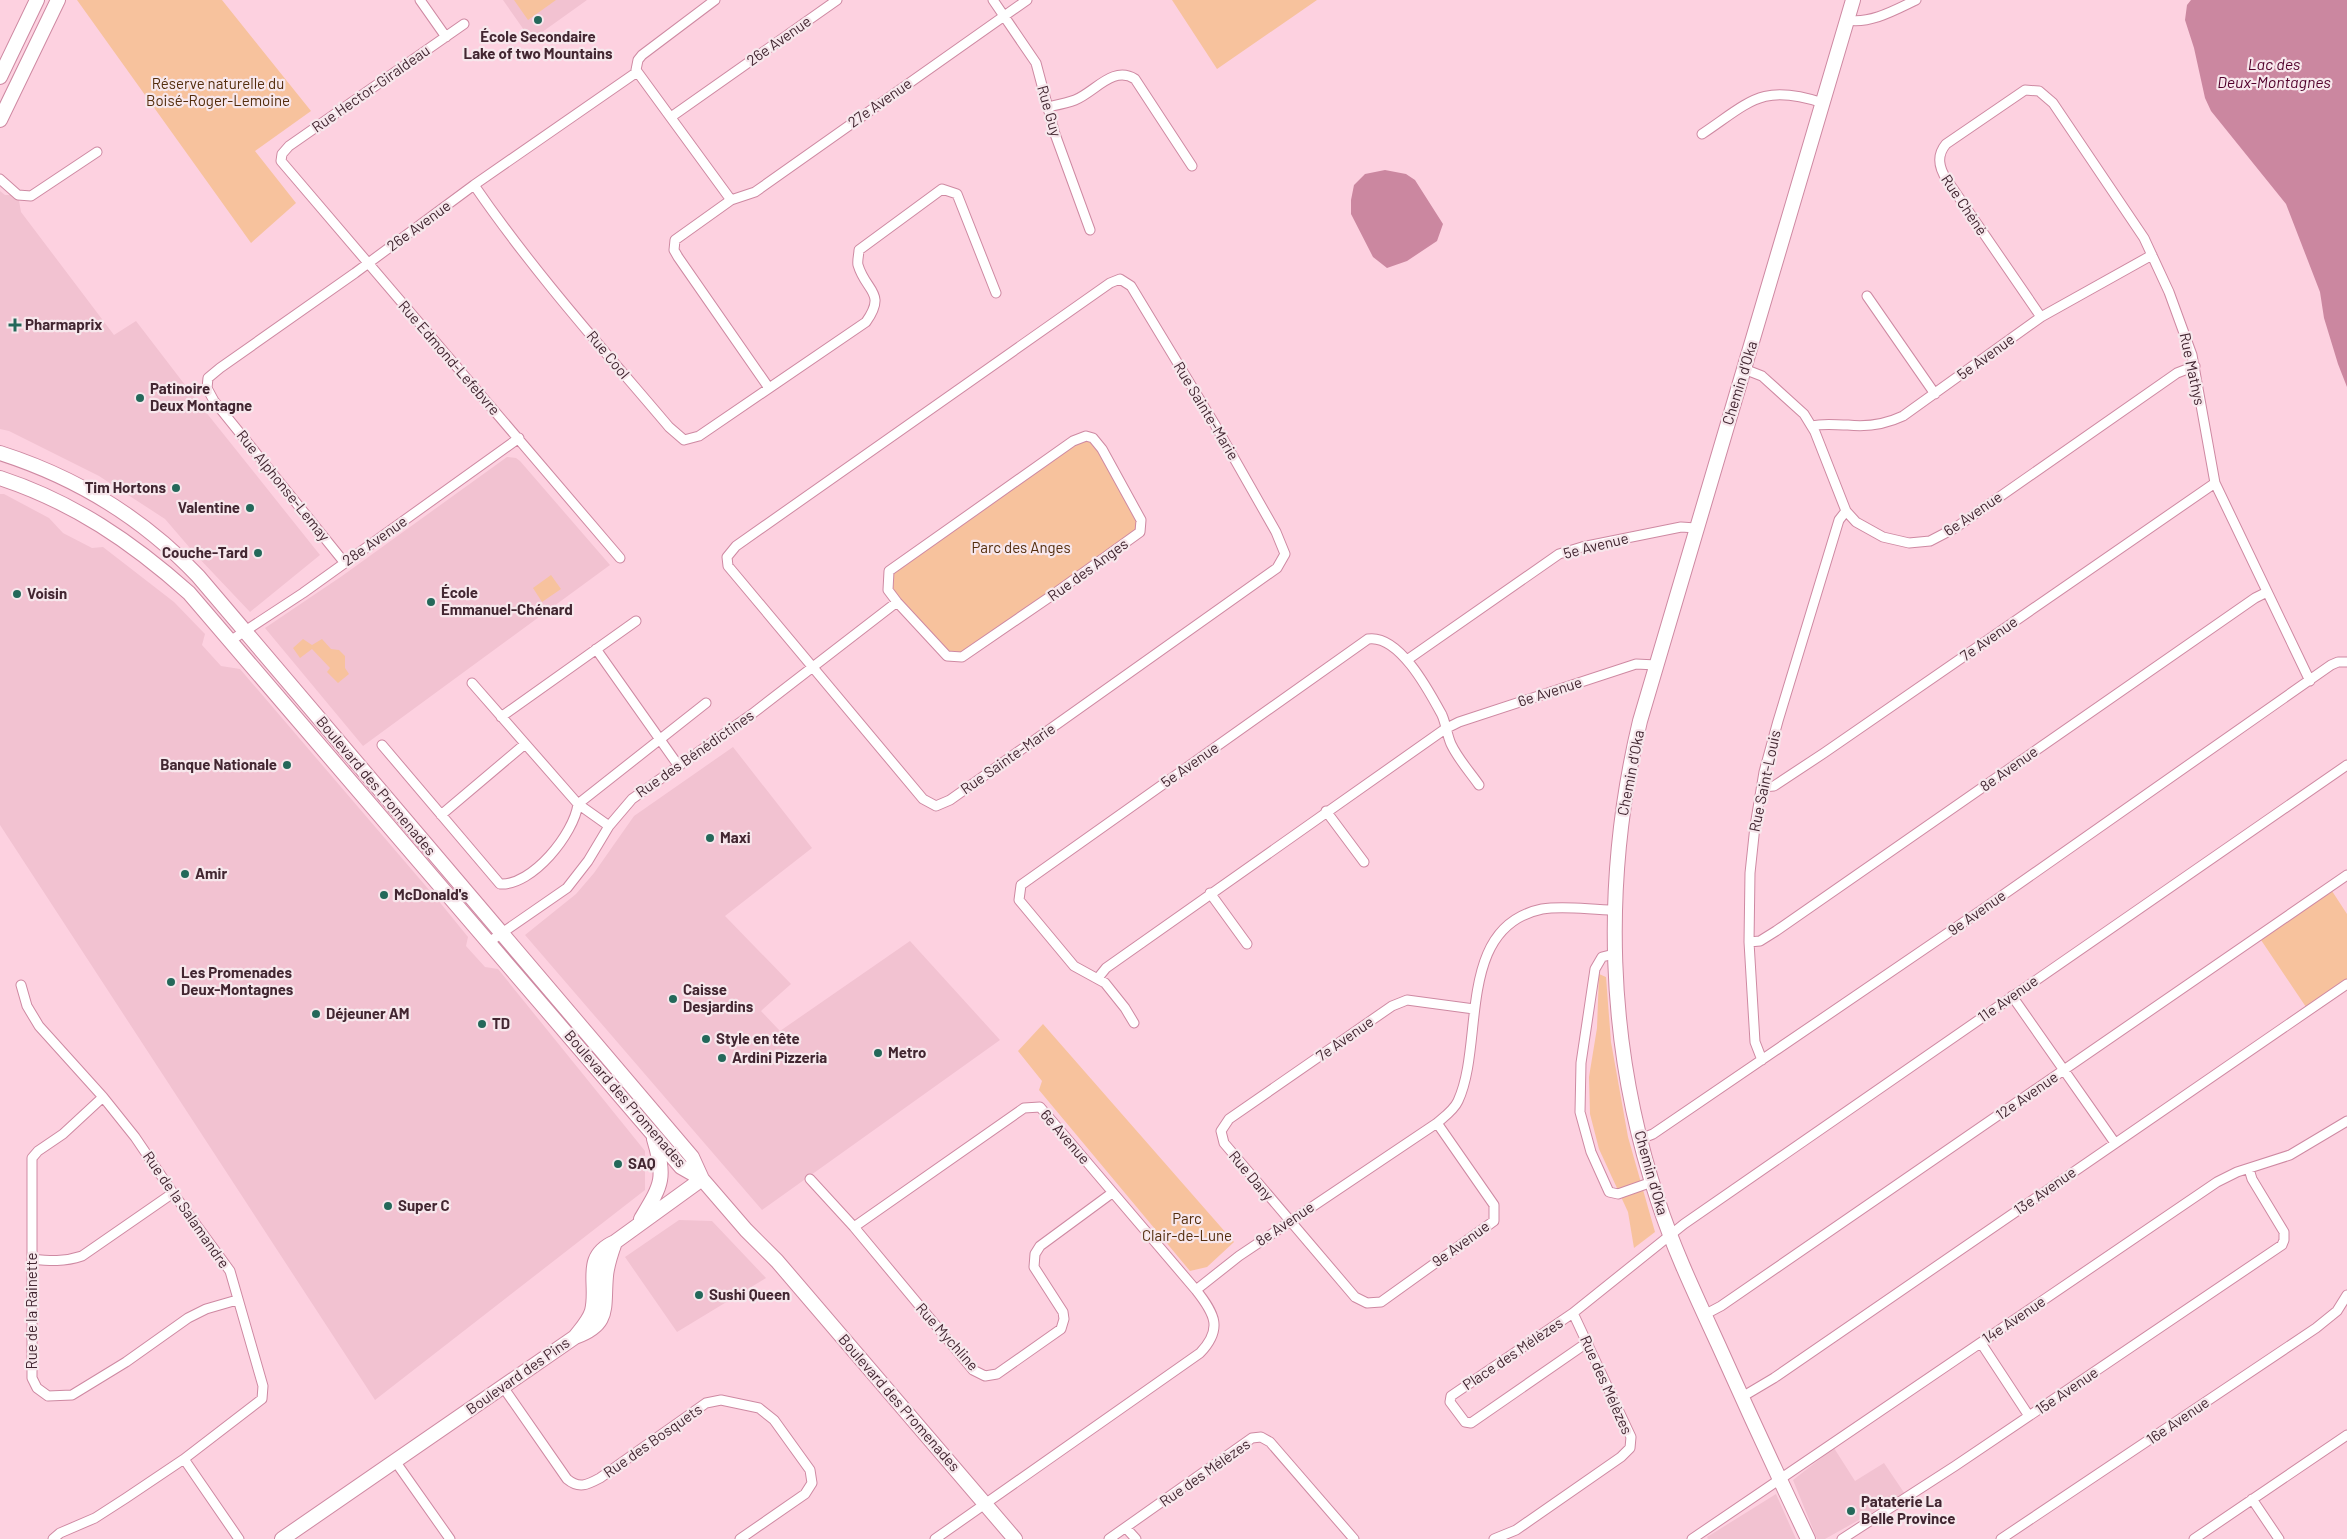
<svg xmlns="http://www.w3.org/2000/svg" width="2347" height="1539" viewBox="0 0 2347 1539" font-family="Barlow,sans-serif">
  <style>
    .built { fill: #f2c2d1 }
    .green { fill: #f7c29d }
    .water { fill: #cb87a0 }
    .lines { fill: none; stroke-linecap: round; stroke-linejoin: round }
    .street-casing { stroke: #ce89a2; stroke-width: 11 }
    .secondary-casing { stroke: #ce89a2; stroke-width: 16 }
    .street { stroke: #fff; stroke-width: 9 }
    .secondary { stroke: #fff; stroke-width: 14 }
    .poi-dot { fill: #24685a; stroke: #f7e7ec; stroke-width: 2 }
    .labels { text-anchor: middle; stroke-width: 4.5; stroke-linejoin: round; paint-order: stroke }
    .poi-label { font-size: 15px; font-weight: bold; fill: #422631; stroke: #f7e7ec; text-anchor: start }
    .street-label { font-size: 15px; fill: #422631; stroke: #f7e7ec }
    .park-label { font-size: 15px; fill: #532d0d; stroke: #f7e7ec }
    .water-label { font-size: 16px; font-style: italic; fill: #51002b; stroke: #f7e7ec }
  </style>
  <rect width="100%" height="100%" fill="#fdd1e0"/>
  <!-- built -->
  <path class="built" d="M503 0H587L531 40Z
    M0 191 5 195H18L21 212 114 335 136 321 205 411 320 555 250 612 196 555 165 519 99 476 9 431 0 429Z
    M507 457 516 458 520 461 610 565 363 746 265 628 342 576Z
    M0 494H4L49 518 63 533 92 548 103 547 174 602 205 634 202 645 221 666 240 669 442 905 468 937 466 946 485 967 498 969 645 1151V1190L375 1400 0 825Z
    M733 747 812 848 725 916 791 984 761 1011 780 1031 910 941 1000 1040 762 1210 525 935 576 894 594 873 634 816Z
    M679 1220 712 1221 766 1278 677 1332 625 1257Z
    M1834 1448 1855 1481 1884 1463 1905 1494 1825 1539H1817L1793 1480Z
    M1776 1494 1796 1539H1708L1707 1537Z"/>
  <!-- green -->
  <path class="green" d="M77 0H222L311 111 255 151 296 203 251 243Z
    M514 0H556L528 20Z
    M1172 0H1317L1217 69Z
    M1093 438 1130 499 1140 532 962 657 947 656 888 590 889 571 1073 441Z
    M551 575 561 589 542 602 533 588Z
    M303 639 312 645 322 639 331 649 339 650 345 656V668L349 674 338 683 327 672 330 668 312 649 300 658 293 648Z
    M2332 891 2347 914V979L2306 1007 2261 940Z
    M1599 974 1606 977 1611 1042 1628 1137 1655 1232 1634 1248 1628 1212 1599 1149 1590 1114 1589 1077 1597 1028Z
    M1043 1024 1234 1242 1207 1267 1190 1271 1039 1090 1042 1081 1018 1051Z"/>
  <!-- water -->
  <path class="water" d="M2191 0H2347V387L2338 364 2324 318 2320 292 2286 204 2211 111 2205 98 2194 48 2185 20 2187 5Z
    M1385 170 1406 174 1415 180 1443 224 1437 241 1407 261 1387 268 1373 257 1351 214V200L1354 185 1365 174Z"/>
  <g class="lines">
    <defs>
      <path id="street" d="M420 0 446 37
        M715 0 642 55 638 60 636 70 731 200
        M993 0 1036 63 1055 134 1090 230
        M1847 20C1871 24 1895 10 1916 0
        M464 24 289 146 282 154 281 161 620 558
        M1048 107C1057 105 1067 103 1075 100 1095 92 1113 65 1135 79L1192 166
        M671 117 837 0
        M1702 134C1751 101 1762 83 1823 103
        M0 179 18 195 31 196 97 152
        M474 185C533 271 602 348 669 427L684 440 699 436 866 322C887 292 866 292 858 265 857 261 859 254 859 250L942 189 957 194 996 293
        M1120 279 1131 286 1214 423 1276 532 1285 554 1277 568 950 800 936 806 923 799 728 566 727 557 736 546 1110 283Z
        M1867 296 1935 394
        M2041 317 1947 180C1939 168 1936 156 1946 144L2025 90 2039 91 2053 103 2144 238 2169 292 2192 355 2215 483 2310 681
        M1744 369 1762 376 1804 414 1815 432 1846 511 1856 522 1883 537 1909 543 1930 541 1955 528 2177 373 2195 366
        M769 388 678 257 674 250 675 240 731 200 755 192 1027 0
        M1812 426C1824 423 1835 425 1848 425 1866 427 1886 424 1903 416L2041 317 2152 255
        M1086 436 1093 438 1102 449 1141 520 1140 532 1054 594 962 657 947 656 897 602 888 590 889 571 1073 441Z
        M344 562 214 401 207 388 208 378 220 368 355 273 474 185 637 72
        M230 641 303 593 519 438
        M596 649 678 765
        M1407 660 1559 554 1582 547 1681 527 1696 528
        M472 683 578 804 609 826
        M501 717 636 621
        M382 745 500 884C532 886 574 834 578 804L706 703
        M1762 787 1774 786 1824 753 2215 483
        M1326 811 1364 862
        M441 815 525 744
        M1210 893 1247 944
        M489 942 567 888 588 861 609 826 632 799 752 714 897 602
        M1749 942 1760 941 1776 931 2255 598 2267 592
        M1614 954 1602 957 1595 969 1581 1063 1580 1112 1591 1152 1609 1192 1618 1194 1652 1182
        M1098 978 1106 968 1445 729 1459 722 1636 664 1656 665
        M21 985 27 1006 39 1026 103 1097 135 1137 173 1193 230 1271 263 1386 262 1399 184 1459 126 1498 95 1518 60 1533 53 1539
        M2012 996 2115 1143
        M1134 1023 1125 1008 1105 983 1074 966 1019 900 1021 885 1368 639C1399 634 1429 691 1442 715 1446 724 1447 735 1451 744 1458 759 1470 772 1479 785
        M1762 1060 1755 1042 1749 942 1750 873 1755 826 1764 772 1778 721 1839 520 1846 511
        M103 1097 63 1134 38 1151 32 1158V1378L37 1388 48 1396 72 1395 126 1362 188 1318 206 1309 237 1300
        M1437 1123 1494 1205V1221L1381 1302 1367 1303 1355 1297 1224 1143 1221 1131 1229 1119 1392 1006 1407 1000 1474 1009
        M1640 1139 1653 1134 1983 909 2331 665 2338 662H2347
        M810 1179 854 1227 973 1370 985 1376 997 1374 1061 1329 1064 1319 1063 1312 1034 1267 1035 1254 1040 1246 1112 1193
        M854 1227 1024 1108 1040 1107 1196 1290C1215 1314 1223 1329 1200 1353L935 1539
        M32 1259C50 1261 64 1262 82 1256L173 1193
        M1196 1290 1239 1256 1437 1123C1444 1117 1454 1110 1458 1101 1485 1043 1455 927 1542 909 1565 905 1590 910 1614 910
        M1573 1313 1451 1396 1450 1402 1465 1422 1471 1423 1588 1342
        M1704 1315 1721 1306 2347 875
        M1981 1343 2029 1416
        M503 1387 567 1479C579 1489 587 1485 600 1478L706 1403 721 1400 759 1408 774 1420 810 1470 812 1483 805 1494 740 1539
        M1742 1397 1774 1378 2347 984
        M184 1459 239 1539
        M395 1461 450 1539
        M2252 1499 2279 1539
        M1126 1528 1136 1539
        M1109 1539 1252 1438 1261 1437 1270 1442 1354 1539
        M1494 1539 1516 1530 1621 1457 1630 1448 1631 1437 1573 1313 1684 1224 2347 765
        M1692 1539 2217 1182 2237 1172 2290 1155 2347 1121
        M1842 1539 1955 1466 2282 1245 2284 1240V1232L2252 1179 2249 1169
        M2001 1539 2316 1328 2337 1311 2347 1295
        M2194 1539 2347 1435"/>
      <path id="secondary" d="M0 77 37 0
        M0 120 58 0
        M0 453C75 477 143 518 198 576L692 1157 702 1179 746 1230 777 1261 1015 1539
        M0 478C73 502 132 542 189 593L681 1167 702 1179
        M641 1219C662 1184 666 1179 654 1139
        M575 1337C611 1324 603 1308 606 1276 607 1264 611 1253 615 1242
        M282 1539 575 1337C581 1329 589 1321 592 1311 599 1283 581 1257 615 1242L702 1179
        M1808 1539C1777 1474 1747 1409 1718 1344 1696 1296 1674 1250 1658 1201 1606 1045 1602 880 1640 721L1853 0"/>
    </defs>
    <!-- street casing -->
    <use href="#street" class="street-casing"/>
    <!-- secondary casing -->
    <use href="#secondary" class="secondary-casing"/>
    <!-- street -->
    <use href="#street" class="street"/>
    <!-- secondary -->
    <use href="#secondary" class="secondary"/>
  </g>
  <!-- markers -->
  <g class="poi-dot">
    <circle cx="538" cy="20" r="5"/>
    <path d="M12.5 317.5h5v5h5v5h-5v5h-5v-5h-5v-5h5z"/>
    <circle cx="140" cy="398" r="5"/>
    <circle cx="176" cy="488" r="5"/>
    <circle cx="250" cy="508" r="5"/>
    <circle cx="258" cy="553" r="5"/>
    <circle cx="17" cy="594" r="5"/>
    <circle cx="431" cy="602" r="5"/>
    <circle cx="287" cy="765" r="5"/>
    <circle cx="710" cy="838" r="5"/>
    <circle cx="185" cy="874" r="5"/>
    <circle cx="384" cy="895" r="5"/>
    <circle cx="171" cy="982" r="5"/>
    <circle cx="673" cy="999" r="5"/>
    <circle cx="316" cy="1014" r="5"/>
    <circle cx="482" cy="1024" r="5"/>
    <circle cx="706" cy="1039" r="5"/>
    <circle cx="878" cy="1053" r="5"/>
    <circle cx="722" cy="1058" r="5"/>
    <circle cx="618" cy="1164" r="5"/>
    <circle cx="388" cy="1206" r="5"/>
    <circle cx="699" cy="1295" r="5"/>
    <circle cx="1851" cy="1511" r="5"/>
  </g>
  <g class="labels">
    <!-- poi labels -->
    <g class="poi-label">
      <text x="538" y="42" text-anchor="middle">École Secondaire<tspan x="538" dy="17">Lake of two Mountains</tspan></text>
      <text x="25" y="330">Pharmaprix</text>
      <text x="150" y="394">Patinoire<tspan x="150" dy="17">Deux Montagne</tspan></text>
      <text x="166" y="493" text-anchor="end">Tim Hortons</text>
      <text x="240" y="513" text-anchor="end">Valentine</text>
      <text x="248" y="558" text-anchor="end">Couche-Tard</text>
      <text x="441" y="598">École<tspan x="441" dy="17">Emmanuel-Chénard</tspan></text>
      <text x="27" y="599">Voisin</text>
      <text x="277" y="770" text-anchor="end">Banque Nationale</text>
      <text x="720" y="843">Maxi</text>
      <text x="195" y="879">Amir</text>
      <text x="394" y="900">McDonald's</text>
      <text x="181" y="978">Les Promenades<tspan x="181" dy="17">Deux-Montagnes</tspan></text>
      <text x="683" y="995">Caisse<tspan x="683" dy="17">Desjardins</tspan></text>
      <text x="326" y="1019">Déjeuner AM</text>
      <text x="492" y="1029">TD</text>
      <text x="716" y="1044">Style en tête</text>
      <text x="888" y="1058">Metro</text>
      <text x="732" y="1063">Ardini Pizzeria</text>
      <text x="628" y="1169">SAQ</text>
      <text x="398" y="1211">Super C</text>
      <text x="709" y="1300">Sushi Queen</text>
      <text x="1861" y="1507">Pataterie La<tspan x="1861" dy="17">Belle Province</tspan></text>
    </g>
    <!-- street labels -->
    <g class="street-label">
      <text transform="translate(779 41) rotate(-35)" y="5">26e Avenue</text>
      <text transform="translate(371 89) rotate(-35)" y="5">Rue Hector-Giraldeau</text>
      <text transform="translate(880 103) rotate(-35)" y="5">27e Avenue</text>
      <text transform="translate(1049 111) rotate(74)" y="5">Rue Guy</text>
      <text transform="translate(1964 205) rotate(56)" y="5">Rue Chéné</text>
      <text transform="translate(419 226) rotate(-36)" y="5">26e Avenue</text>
      <text transform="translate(608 355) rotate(50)" y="5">Rue Cool</text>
      <text transform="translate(1986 357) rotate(-36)" y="5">5e Avenue</text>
      <text transform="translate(449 358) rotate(49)" y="5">Rue Edmond-Lefebvre</text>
      <text transform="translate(2192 369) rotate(78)" y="5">Rue Mathys</text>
      <text transform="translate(1740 383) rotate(-73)" y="5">Chemin d'Oka</text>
      <text transform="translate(1206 411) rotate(59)" y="5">Rue Sainte-Marie</text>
      <text transform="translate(283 486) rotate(51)" y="5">Rue Alphonse-Lemay</text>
      <text transform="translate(1973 514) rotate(-34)" y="5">6e Avenue</text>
      <text transform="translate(375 541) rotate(-35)" y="5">28e Avenue</text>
      <text transform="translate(1596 546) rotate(-14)" y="5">5e Avenue</text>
      <text transform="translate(1088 570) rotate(-36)" y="5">Rue des Anges</text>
      <text transform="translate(1989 639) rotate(-35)" y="5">7e Avenue</text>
      <text transform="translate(1550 692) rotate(-18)" y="5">6e Avenue</text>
      <text transform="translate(695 754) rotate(-35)" y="5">Rue des Bénédictines</text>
      <text transform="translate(1008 759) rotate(-35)" y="5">Rue Sainte-Marie</text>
      <text transform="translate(1190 765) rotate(-35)" y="5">5e Avenue</text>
      <text transform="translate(2009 769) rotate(-35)" y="5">8e Avenue</text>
      <text transform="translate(1631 773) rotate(-79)" y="5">Chemin d'Oka</text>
      <text transform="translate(1765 781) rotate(-78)" y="5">Rue Saint-Louis</text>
      <text transform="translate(376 786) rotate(50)" y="5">Boulevard des Promenades</text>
      <text transform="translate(1977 913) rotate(-35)" y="5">9e Avenue</text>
      <text transform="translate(2008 999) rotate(-35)" y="5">11e Avenue</text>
      <text transform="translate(1345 1039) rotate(-35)" y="5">7e Avenue</text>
      <text transform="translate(2027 1096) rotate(-35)" y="5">12e Avenue</text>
      <text transform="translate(625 1099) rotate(49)" y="5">Boulevard des Promenades</text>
      <text transform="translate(1065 1137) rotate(49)" y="5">6e Avenue</text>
      <text transform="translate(1651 1173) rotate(74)" y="5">Chemin d'Oka</text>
      <text transform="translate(1251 1176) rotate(50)" y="5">Rue Dany</text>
      <text transform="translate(2045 1191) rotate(-35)" y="5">13e Avenue</text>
      <text transform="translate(186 1210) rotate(55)" y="5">Rue de la Salamandre</text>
      <text transform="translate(1285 1224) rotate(-34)" y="5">8e Avenue</text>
      <text transform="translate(1461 1244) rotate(-36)" y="5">9e Avenue</text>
      <text transform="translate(32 1311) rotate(-90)" y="5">Rue de la Rainette</text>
      <text transform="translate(2014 1320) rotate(-34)" y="5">14e Avenue</text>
      <text transform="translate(947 1337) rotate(48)" y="5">Rue Mychline</text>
      <text transform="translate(1513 1354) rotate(-34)" y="5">Place des Mélèzes</text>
      <text transform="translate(518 1376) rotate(-35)" y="5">Boulevard des Pins</text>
      <text transform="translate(1606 1385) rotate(66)" y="5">Rue des Mélèzes</text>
      <text transform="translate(2067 1391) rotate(-34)" y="5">15e Avenue</text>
      <text transform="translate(899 1403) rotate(49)" y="5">Boulevard des Promenades</text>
      <text transform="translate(2178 1421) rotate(-34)" y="5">16e Avenue</text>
      <text transform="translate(653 1441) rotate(-35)" y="5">Rue des Bosquets</text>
      <text transform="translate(1205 1473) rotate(-35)" y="5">Rue des Mélèzes</text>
    </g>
    <!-- park labels -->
    <g class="park-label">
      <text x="218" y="89">Réserve naturelle du<tspan x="218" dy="17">Boisé-Roger-Lemoine</tspan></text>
      <text x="1021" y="553">Parc des Anges</text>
      <text x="1187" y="1224">Parc<tspan x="1187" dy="17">Clair-de-Lune</tspan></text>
    </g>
    <!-- water labels -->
    <g class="water-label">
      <text x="2274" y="70">Lac des<tspan x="2274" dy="18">Deux-Montagnes</tspan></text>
    </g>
  </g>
</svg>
